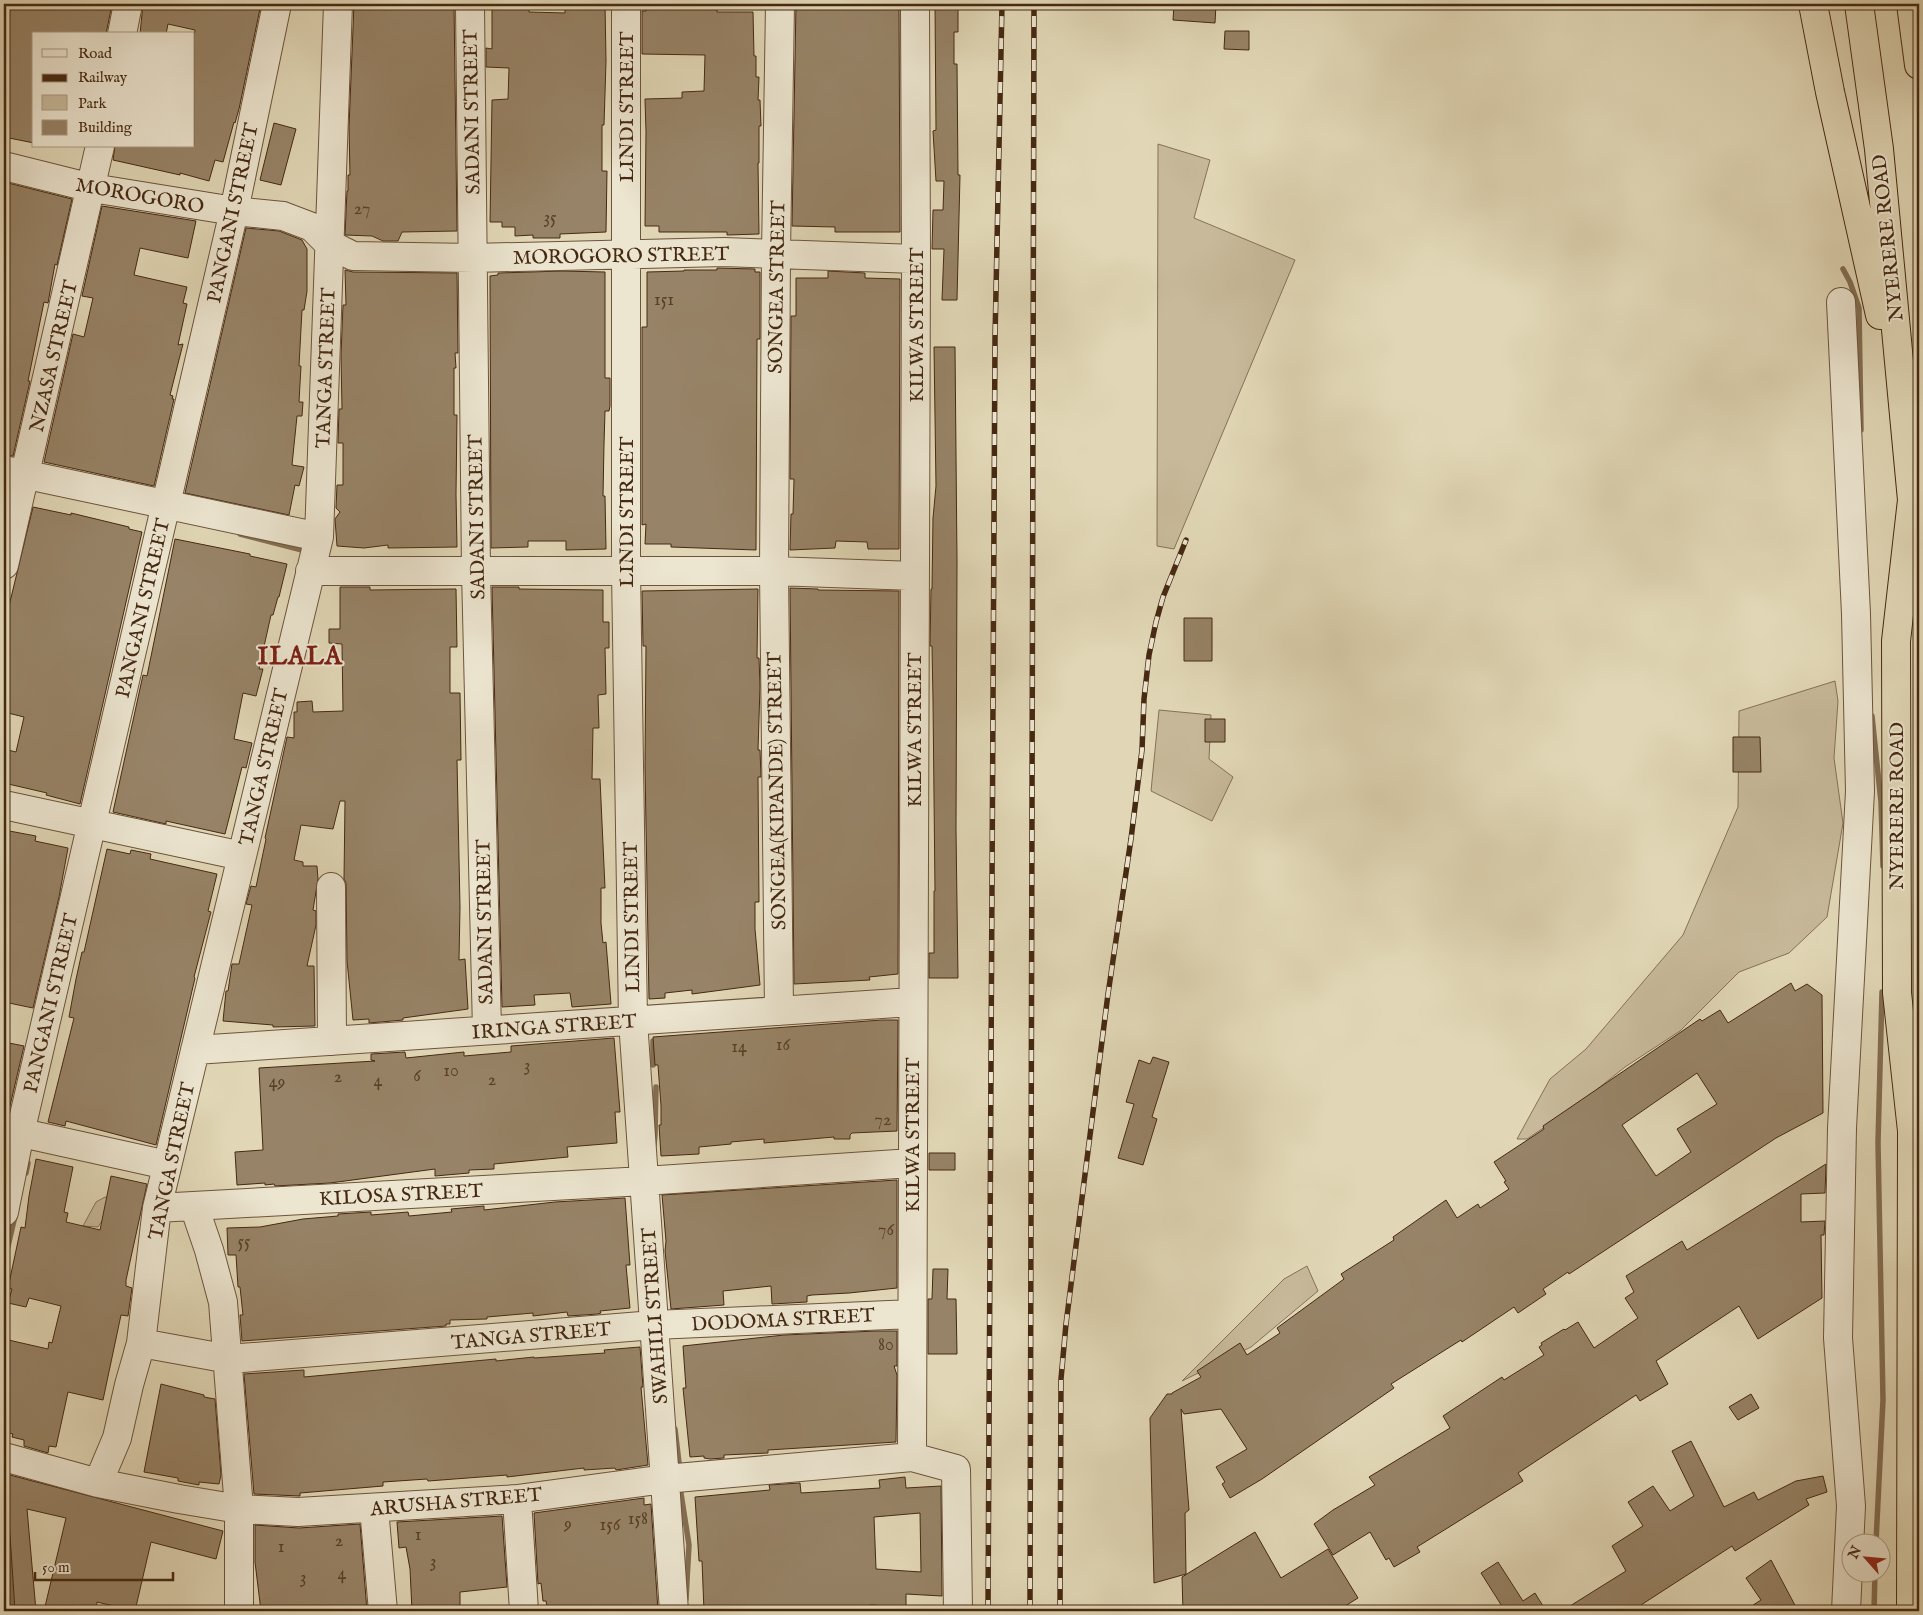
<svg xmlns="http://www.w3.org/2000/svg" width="1923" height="1615" viewBox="0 0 1923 1615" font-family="'IM FELL English',serif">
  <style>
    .green { fill: #c7b99a; stroke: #867156 }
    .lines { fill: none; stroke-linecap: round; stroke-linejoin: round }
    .stream { stroke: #836e53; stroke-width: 5.5 }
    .building { fill: #978367; stroke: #462912; fill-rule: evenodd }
    .minor-casing { stroke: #6d543b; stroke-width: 30 }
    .highway-casing { stroke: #462912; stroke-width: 30 }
    .minor { stroke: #ece5d0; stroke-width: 28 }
    .highway { stroke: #e1d7b6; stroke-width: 28 }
    .rail-casing { stroke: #462912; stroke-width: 5.5 }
    .rail { stroke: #ece5d0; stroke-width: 4; stroke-dasharray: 11; stroke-linecap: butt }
    .labels { text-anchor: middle; stroke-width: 4; stroke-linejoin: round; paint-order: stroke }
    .number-label { font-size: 18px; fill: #5a4027 }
    .street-label { font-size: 20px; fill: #462912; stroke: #ece5d0 }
    .district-label { font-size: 25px; font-weight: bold; letter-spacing: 1px; fill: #7a1f14; stroke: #ece5d0 }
  </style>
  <rect width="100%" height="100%" fill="#e1d7b6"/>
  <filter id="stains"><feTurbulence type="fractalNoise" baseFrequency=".004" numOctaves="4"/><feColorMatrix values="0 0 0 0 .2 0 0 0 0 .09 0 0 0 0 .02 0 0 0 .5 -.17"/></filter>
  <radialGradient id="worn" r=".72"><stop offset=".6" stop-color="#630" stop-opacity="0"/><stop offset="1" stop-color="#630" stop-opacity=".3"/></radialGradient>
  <!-- green -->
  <path class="green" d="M1158 144 1210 160 1194 218 1295 260 1174 549 1157 546Z
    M1835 681 1838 701 1834 758 1843 823 1827 917 1789 953 1739 972 1680 1031 1625 1067 1580 1103 1527 1139H1517L1550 1079 1586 1049 1683 935 1738 807 1739 711Z
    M1159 710 1211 715 1209 759 1233 777 1212 821 1151 791Z
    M105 1197 116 1199 98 1227 83 1226 96 1202Z
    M1307 1266 1318 1291 1251 1347 1182 1381 1284 1279Z"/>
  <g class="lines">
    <!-- stream -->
    <path class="stream" d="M1843 269 1850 282 1859 308 1861 430
      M240 534 306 551
      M1872 716 1881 802 1883 866
      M653 1041V1065
      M654 1145 655 1134 656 1087
      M26 1173 28 1163
      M4 1263 15 1216
      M675 1429 680 1471
      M7 1467 4 1466V1472L12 1611
      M677 1487H680L689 1545 686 1599
      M1876 1542 1883 1400 1878 1143 1882 992
      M1874 1611 1875 1572"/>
  </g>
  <!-- building -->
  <path class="building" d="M4 4H112L106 34H34V143L4 137Z
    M143 4H261L239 109 235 123 234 122 223 162 215 160 209 181 180 173V175L113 160 115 146H194V36L195 30 168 24 166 34H140Z
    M354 4H454L457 231 402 232 398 241H383L372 236 345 235 347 191H348V175H350L349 127Z
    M492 4H529V12L565 13V4H605L606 61 604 125H602V171H607L606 232 560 234V238H533V235L515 236V227H502V222H490L492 100 508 99 509 68 486 67V48L492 49Z
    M646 4H717V12H753L754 56H756V77H759L758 100H760L761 126H759V163H758L759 234 727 235V232H659V226H645L646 132 645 99 682 98V92L704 91 705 55 642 54V11H646Z
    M796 4H899L900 232H835V227L792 226Z
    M935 4H958V32H954V64H957L958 175H960L957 300H942L944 249H932L933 210H943L944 181H936L933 131 936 130Z
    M1174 4H1216L1215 23 1173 20Z
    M1225 31H1249V50L1224 49Z
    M274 123 296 129 281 185 260 180Z
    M4 182 72 199 57 265 55 264 48 303 44 302 28 381H30L13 456 4 455Z
    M102 206 196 221 188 258 140 248 134 275 187 287 183 303 187 304 178 345 183 344 170 395 173 396 172 399H174L154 486 44 462 73 334 84 337 93 298 82 296Z
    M246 228 279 231 302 240 307 249V291L304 310H302L299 366H301L299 402H303L302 416H297L292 465 304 467 299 486 295 485 289 515 185 493Z
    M717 268 755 269V272H760V339H757L756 550 671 547V544H645L646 524 642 525V327H647V272L684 271V270H717Z
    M345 270 353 272 457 273 458 353H455L456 368H454V415H457L456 494 457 547 388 548V545L364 548 337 546 335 519 340 512 336 508 337 485H343V443H338L339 409H342L341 356 343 305H346Z
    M562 271 605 272V378H610V406L609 411H605L604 444 603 496H605L606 549 566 550V541H528V547L491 548 490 276 498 275V273Z
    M828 271 865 273V278L900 279 899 549H868L867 542 836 541 835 548 790 550 791 514H793L794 479H790L791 316H796V278H828Z
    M934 347H955L957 561 956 830 958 978H929V953H934V891H935L933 701 932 646H930L931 589H932L933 518 936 486Z
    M33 507 71 515V513L129 527V529L142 532 80 804 46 795 47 793 4 783V749L16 752 24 717 4 712V636L9 606Z
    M175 539 250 554V556L287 564 279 597H278L273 615H271L259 669H263L256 696 243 693 234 739 252 743 246 768 242 767 225 834 166 821V824L113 812 143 675 147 676Z
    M340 587H370V590L456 589 457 647H450V693H460L461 760H457L460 907 459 960 465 959 468 1009 403 1018V1020L369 1023V1019L353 1020 347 961 346 883 344 879 345 801H340L333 829 301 825 294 860 303 862V866H317L318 879 313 910 316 911V925L307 966H314L315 1026 273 1027V1025L223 1021 226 991H228L232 964H239L252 905 246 904 251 886 256 887 266 839 265 838 287 737 294 738V712H297V702L312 701 313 712 343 711 342 644 329 643V629H340Z
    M492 587H519V589L603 590V622H609V648H605L606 694 598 695 599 728H593L592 779H600L605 888H601V923L603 943 606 942 611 1004 572 1007 570 993 534 995 535 1005 502 1007Z
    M790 588 818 589V590L899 591 898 974 869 977 870 980 794 984Z
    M758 589 757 658H759L760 686 758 750H760L761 777H758L759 902H755V929L760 985 692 994V990L665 993V998L649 999 645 767 646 646H643L642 591Z
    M1184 618H1212V661H1184Z
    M1205 719H1225V742H1205Z
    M1733 737H1760L1761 772H1733Z
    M4 830 36 836 35 841 68 848 59 897 33 1008 4 1002Z
    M107 849 130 854 131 850 151 854 150 859 217 874 208 911 211 912 194 977 195 978 156 1145 66 1121 65 1126 48 1122 74 1018 69 1017 76 979 82 952H84Z
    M1791 983 1795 991 1807 984 1822 995 1823 1113 1776 1138 1569 1274 1568 1272 1543 1289 1546 1294 1518 1313 1514 1307 1462 1342 1461 1340 1391 1384 1394 1388 1262 1479 1230 1498 1222 1484 1225 1482 1216 1467 1247 1449 1221 1409 1184 1414 1181 1409 1189 1510 1185 1513 1186 1574 1154 1583 1150 1418 1167 1394H1172V1393L1201 1377 1197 1371 1240 1343 1247 1355 1280 1333 1277 1328 1344 1279 1341 1274 1394 1240 1393 1237 1446 1200 1457 1218 1478 1204 1480 1208 1509 1189 1504 1182 1506 1181 1494 1162 1544 1129 1543 1126 1700 1019 1702 1021 1720 1010 1728 1023ZM1697 1073 1717 1104 1677 1129 1691 1152 1656 1176 1622 1125Z
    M882 1020H898L897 1131 852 1133 850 1135V1139H834V1137L764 1143V1139L731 1142V1144L699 1147V1154L661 1156 659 1125H661V1106L658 1065H655L653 1037Z
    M614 1038 620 1112H615L617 1143 567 1147 568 1157 494 1164V1169L469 1170V1173L435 1176V1169L330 1183 275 1186 274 1184 265 1185V1183L237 1185 235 1152 263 1150 259 1068 375 1061 371 1060V1054L405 1052 406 1058 464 1052V1056L511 1052V1046Z
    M4 1042 24 1046 9 1110 4 1109Z
    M1153 1057 1169 1062 1152 1117 1157 1119 1143 1165 1118 1158 1134 1104 1126 1102 1139 1060 1150 1064Z
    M929 1153H955V1170H929Z
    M36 1159 73 1167 64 1212 68 1213 66 1222 100 1230 111 1176 147 1184 126 1280V1286L132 1288 128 1316 121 1315 103 1400 68 1392 56 1447 49 1446 48 1453 24 1446V1440L12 1437 13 1434 4 1432V1339L48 1349 49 1342 52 1343 61 1306 29 1298 26 1307 8 1303 12 1289 8 1288 21 1227 25 1228 29 1196Z
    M1826 1164 1825 1193 1801 1194V1222L1825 1221 1824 1235H1821L1822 1298 1758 1339 1739 1306 1656 1361 1668 1384 1640 1401 1636 1395 1518 1473 1523 1481 1417 1547 1420 1552 1394 1567 1389 1558 1386 1560 1370 1532 1333 1555 1314 1524 1333 1510 1375 1485 1369 1477 1450 1428 1443 1416 1502 1377 1504 1380 1544 1355 1539 1347 1542 1345 1541 1343 1564 1329 1565 1330 1578 1322 1594 1348 1638 1318 1625 1298 1634 1292 1626 1276 1682 1241 1687 1250Z
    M897 1180V1288L849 1293 812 1295 807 1296V1302L772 1304 771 1286 723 1291 724 1305 671 1309 665 1251 666 1241 662 1195Z
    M625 1198 630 1265H626L630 1308 600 1311 601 1313 598 1314 568 1316 567 1312 533 1316V1313L487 1317V1319L450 1320V1324H446V1326L242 1341 240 1315H243L240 1287H238L236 1255H228L227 1228 260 1227 303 1219 338 1216V1214L371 1212V1215L408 1212 409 1216 452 1212 451 1209 484 1206V1210L555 1202Z
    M933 1269H948L947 1299H956L957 1354H928V1299H932Z
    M876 1331H897V1366H894L897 1375 896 1442 768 1450V1453L724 1455V1458L710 1459 704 1458V1456L690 1457 683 1388H686L683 1346 784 1335Z
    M640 1347 643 1387H641L648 1465 616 1470 615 1468 584 1470V1468L507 1477V1475L428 1481 427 1479 383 1482V1486L300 1493V1496L254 1494 244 1374 304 1370V1377L496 1359V1361L534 1357V1358L605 1353 604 1350Z
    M161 1384 204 1395V1397L215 1399 221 1475 219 1484 199 1482V1485L178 1481V1478L144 1472Z
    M1751 1394 1759 1408 1738 1420 1729 1407Z
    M1691 1441 1724 1507 1754 1492 1758 1500 1796 1481 1823 1476 1827 1492 1806 1499 1809 1505 1735 1551 1732 1546 1641 1605 1644 1611H1562L1626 1571 1612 1546 1643 1526 1628 1502 1653 1486 1670 1511 1694 1496 1672 1451Z
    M6 1474 223 1531 216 1559 151 1542 135 1611 97 1602 96 1611H44L66 1518 27 1509 36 1611H15Z
    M905 1477 906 1488 941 1486 942 1596 906 1594V1607L870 1605V1611H704L702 1561H699L695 1497 770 1490 769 1485 800 1483 801 1493 880 1488 879 1480ZM920 1513 921 1572 876 1569 874 1517Z
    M644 1498V1505L651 1504 658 1611H548L546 1601H543L541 1583 538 1584 534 1513Z
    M502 1516 507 1587 460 1592V1611H412L410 1569 406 1547 399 1548 397 1522Z
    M360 1524 367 1611H261L255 1562V1525L299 1528Z
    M1255 1532 1281 1578 1328 1549 1358 1598 1337 1611H1183L1182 1577Z
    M1771 1560 1798 1611H1744L1761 1600 1746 1578Z
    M1498 1562 1523 1601 1535 1593 1546 1611H1505L1481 1573Z"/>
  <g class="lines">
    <defs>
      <path id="minor" d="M470 4 476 571 487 1030
        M626 4V571L633 1021 674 1611
        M122 34 128 4
        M4 166 92 188 234 211 283 216 312 227 329 244 353 256 473 258 724 252 916 259
        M1841 302 1856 614 1860 791 1842 1128 1838 1338 1851 1506 1846 1611
        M4 470 319 537
        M4 565 100 146
        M310 571H774L915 576
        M4 805 242 856
        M331 887 332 1041
        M779 1011 774 571 776 253 780 4
        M195 1050 912 1002
        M4 1129 167 1165
        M194 1206 209 1250 223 1302 239 1509V1611
        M157 1208 644 1181 912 1163
        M4 1212 20 1133 234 211 277 4
        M141 1343 229 1359 654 1325 912 1314
        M4 1457 98 1483 179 1499 239 1509 298 1512 517 1499 665 1479 912 1457 956 1469 958 1611
        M912 1457 916 259 915 4
        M98 1483 117 1438 129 1385 141 1343 157 1208 319 537 338 4
        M517 1499 524 1611
        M374 1508 383 1611"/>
      <path id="highway" d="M1813 4 1830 92 1880 315
        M1859 4 1879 149 1912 500 1896 641 1897 993 1912 1131 1911 1611
        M1911 4 1919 65"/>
    </defs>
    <!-- minor casing -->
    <use href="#minor" class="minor-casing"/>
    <!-- highway casing -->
    <use href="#highway" class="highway-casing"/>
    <!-- minor -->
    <use href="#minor" class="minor"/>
    <!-- highway -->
    <use href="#highway" class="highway"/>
    <defs>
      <path id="rail" d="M988 1611 995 339 1002 4
        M1030 1611 1034 4
        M1060 1611 1061 1379 1066 1324 1108 994 1131 839 1142 750 1144 699 1149 655 1156 622 1163 597 1186 540"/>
    </defs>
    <!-- rail casing -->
    <use href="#rail" class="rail-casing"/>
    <!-- rail -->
    <use href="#rail" class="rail"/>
  </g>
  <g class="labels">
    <!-- number labels -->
    <g class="number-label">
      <text x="362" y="214">27</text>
      <text x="550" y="223">35</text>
      <text x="664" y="305">151</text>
      <text x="783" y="1050">16</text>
      <text x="739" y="1052">14</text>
      <text x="527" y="1071">3</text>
      <text x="451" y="1076">10</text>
      <text x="417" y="1081">6</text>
      <text x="338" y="1082">2</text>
      <text x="492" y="1085">2</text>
      <text x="378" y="1086">4</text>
      <text x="277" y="1087">49</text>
      <text x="883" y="1125">72</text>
      <text x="886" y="1235">76</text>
      <text x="244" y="1247">55</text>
      <text x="886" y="1350">80</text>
      <text x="638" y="1524">158</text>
      <text x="568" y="1529">9</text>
      <text x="610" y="1530">156</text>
      <text x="418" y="1540">1</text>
      <text x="339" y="1546">2</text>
      <text x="281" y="1552">1</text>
      <text x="433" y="1567">3</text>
      <text x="342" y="1579">4</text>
      <text x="303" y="1583">3</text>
    </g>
    <!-- street labels -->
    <g class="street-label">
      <text transform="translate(626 107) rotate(-90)" y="7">LINDI STREET</text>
      <text transform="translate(471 112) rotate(-91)" y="7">SADANI STREET</text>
      <text transform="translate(140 195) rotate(10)" y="7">MOROGORO</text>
      <text transform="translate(232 213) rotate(-78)" y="7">PANGANI STREET</text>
      <text transform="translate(1887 238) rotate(-96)" y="7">NYERERE ROAD</text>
      <text transform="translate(621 255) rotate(-1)" y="7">MOROGORO STREET</text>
      <text transform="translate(776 287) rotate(-89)" y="7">SONGEA STREET</text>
      <text transform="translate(916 325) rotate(-90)" y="7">KILWA STREET</text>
      <text transform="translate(53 356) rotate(-77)" y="7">NZASA STREET</text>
      <text transform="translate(325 368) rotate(-88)" y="7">TANGA STREET</text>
      <text transform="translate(626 512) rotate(-90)" y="7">LINDI STREET</text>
      <text transform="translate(476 517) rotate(-91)" y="7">SADANI STREET</text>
      <text transform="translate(142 608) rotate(-77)" y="7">PANGANI STREET</text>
      <text transform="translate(914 730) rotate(-90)" y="7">KILWA STREET</text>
      <text transform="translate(263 767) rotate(-77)" y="7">TANGA STREET</text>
      <text transform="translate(776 791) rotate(-91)" y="7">SONGEA(KIPANDE) STREET</text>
      <text transform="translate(1896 806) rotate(-90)" y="7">NYERERE ROAD</text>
      <text transform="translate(631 917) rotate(-91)" y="7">LINDI STREET</text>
      <text transform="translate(484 922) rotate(-91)" y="7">SADANI STREET</text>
      <text transform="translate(50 1003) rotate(-77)" y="7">PANGANI STREET</text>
      <text transform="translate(554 1026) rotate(-4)" y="7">IRINGA STREET</text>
      <text transform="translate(912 1135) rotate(-90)" y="7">KILWA STREET</text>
      <text transform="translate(171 1161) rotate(-78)" y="7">TANGA STREET</text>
      <text transform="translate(401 1194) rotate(-3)" y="7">KILOSA STREET</text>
      <text transform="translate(654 1316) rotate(-94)" y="7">SWAHILI STREET</text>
      <text transform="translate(783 1319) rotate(-3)" y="7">DODOMA STREET</text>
      <text transform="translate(531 1335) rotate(-5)" y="7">TANGA STREET</text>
      <text transform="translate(456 1501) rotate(-5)" y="7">ARUSHA STREET</text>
    </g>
    <!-- district labels -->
    <g class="district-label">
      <text x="300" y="664">ILALA</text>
    </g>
  </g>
  <!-- margin -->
  <rect width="1923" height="1615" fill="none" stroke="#e1d7b6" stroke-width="20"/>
  <rect x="5" y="5" width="1913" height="1605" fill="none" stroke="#462912" stroke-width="2.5"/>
  <rect x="10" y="10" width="1903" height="1595" fill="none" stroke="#462912"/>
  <!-- legend -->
  <rect x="32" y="32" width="162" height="115" fill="#ece5d0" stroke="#aa9a84"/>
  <rect x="42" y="49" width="25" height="8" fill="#ece5d0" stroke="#aa9a84"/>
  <text x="78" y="58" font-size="15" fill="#462912">Road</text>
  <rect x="42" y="74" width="25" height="8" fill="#462912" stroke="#aa9a84"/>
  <text x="78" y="82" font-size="15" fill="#462912">Railway</text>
  <rect x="42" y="95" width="25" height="15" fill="#c7b99a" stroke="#aa9a84"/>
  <text x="78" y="108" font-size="15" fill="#462912">Park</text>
  <rect x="42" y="120" width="25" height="15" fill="#978367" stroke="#aa9a84"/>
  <text x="78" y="132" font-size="15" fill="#462912">Building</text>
  <!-- north arrow -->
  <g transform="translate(1866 1558) rotate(297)"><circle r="24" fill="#ece5d0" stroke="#aa9a84"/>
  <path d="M0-4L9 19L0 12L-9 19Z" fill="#8f2418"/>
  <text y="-8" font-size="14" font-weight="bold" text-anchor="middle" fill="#462912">N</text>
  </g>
  <!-- scale -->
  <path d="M35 1572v8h138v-8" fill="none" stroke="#462912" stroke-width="2.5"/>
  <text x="42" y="1572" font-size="15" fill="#462912" stroke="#ece5d0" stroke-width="4" paint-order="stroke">50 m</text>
  <rect width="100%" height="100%" filter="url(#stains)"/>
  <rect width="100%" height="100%" fill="url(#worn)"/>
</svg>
